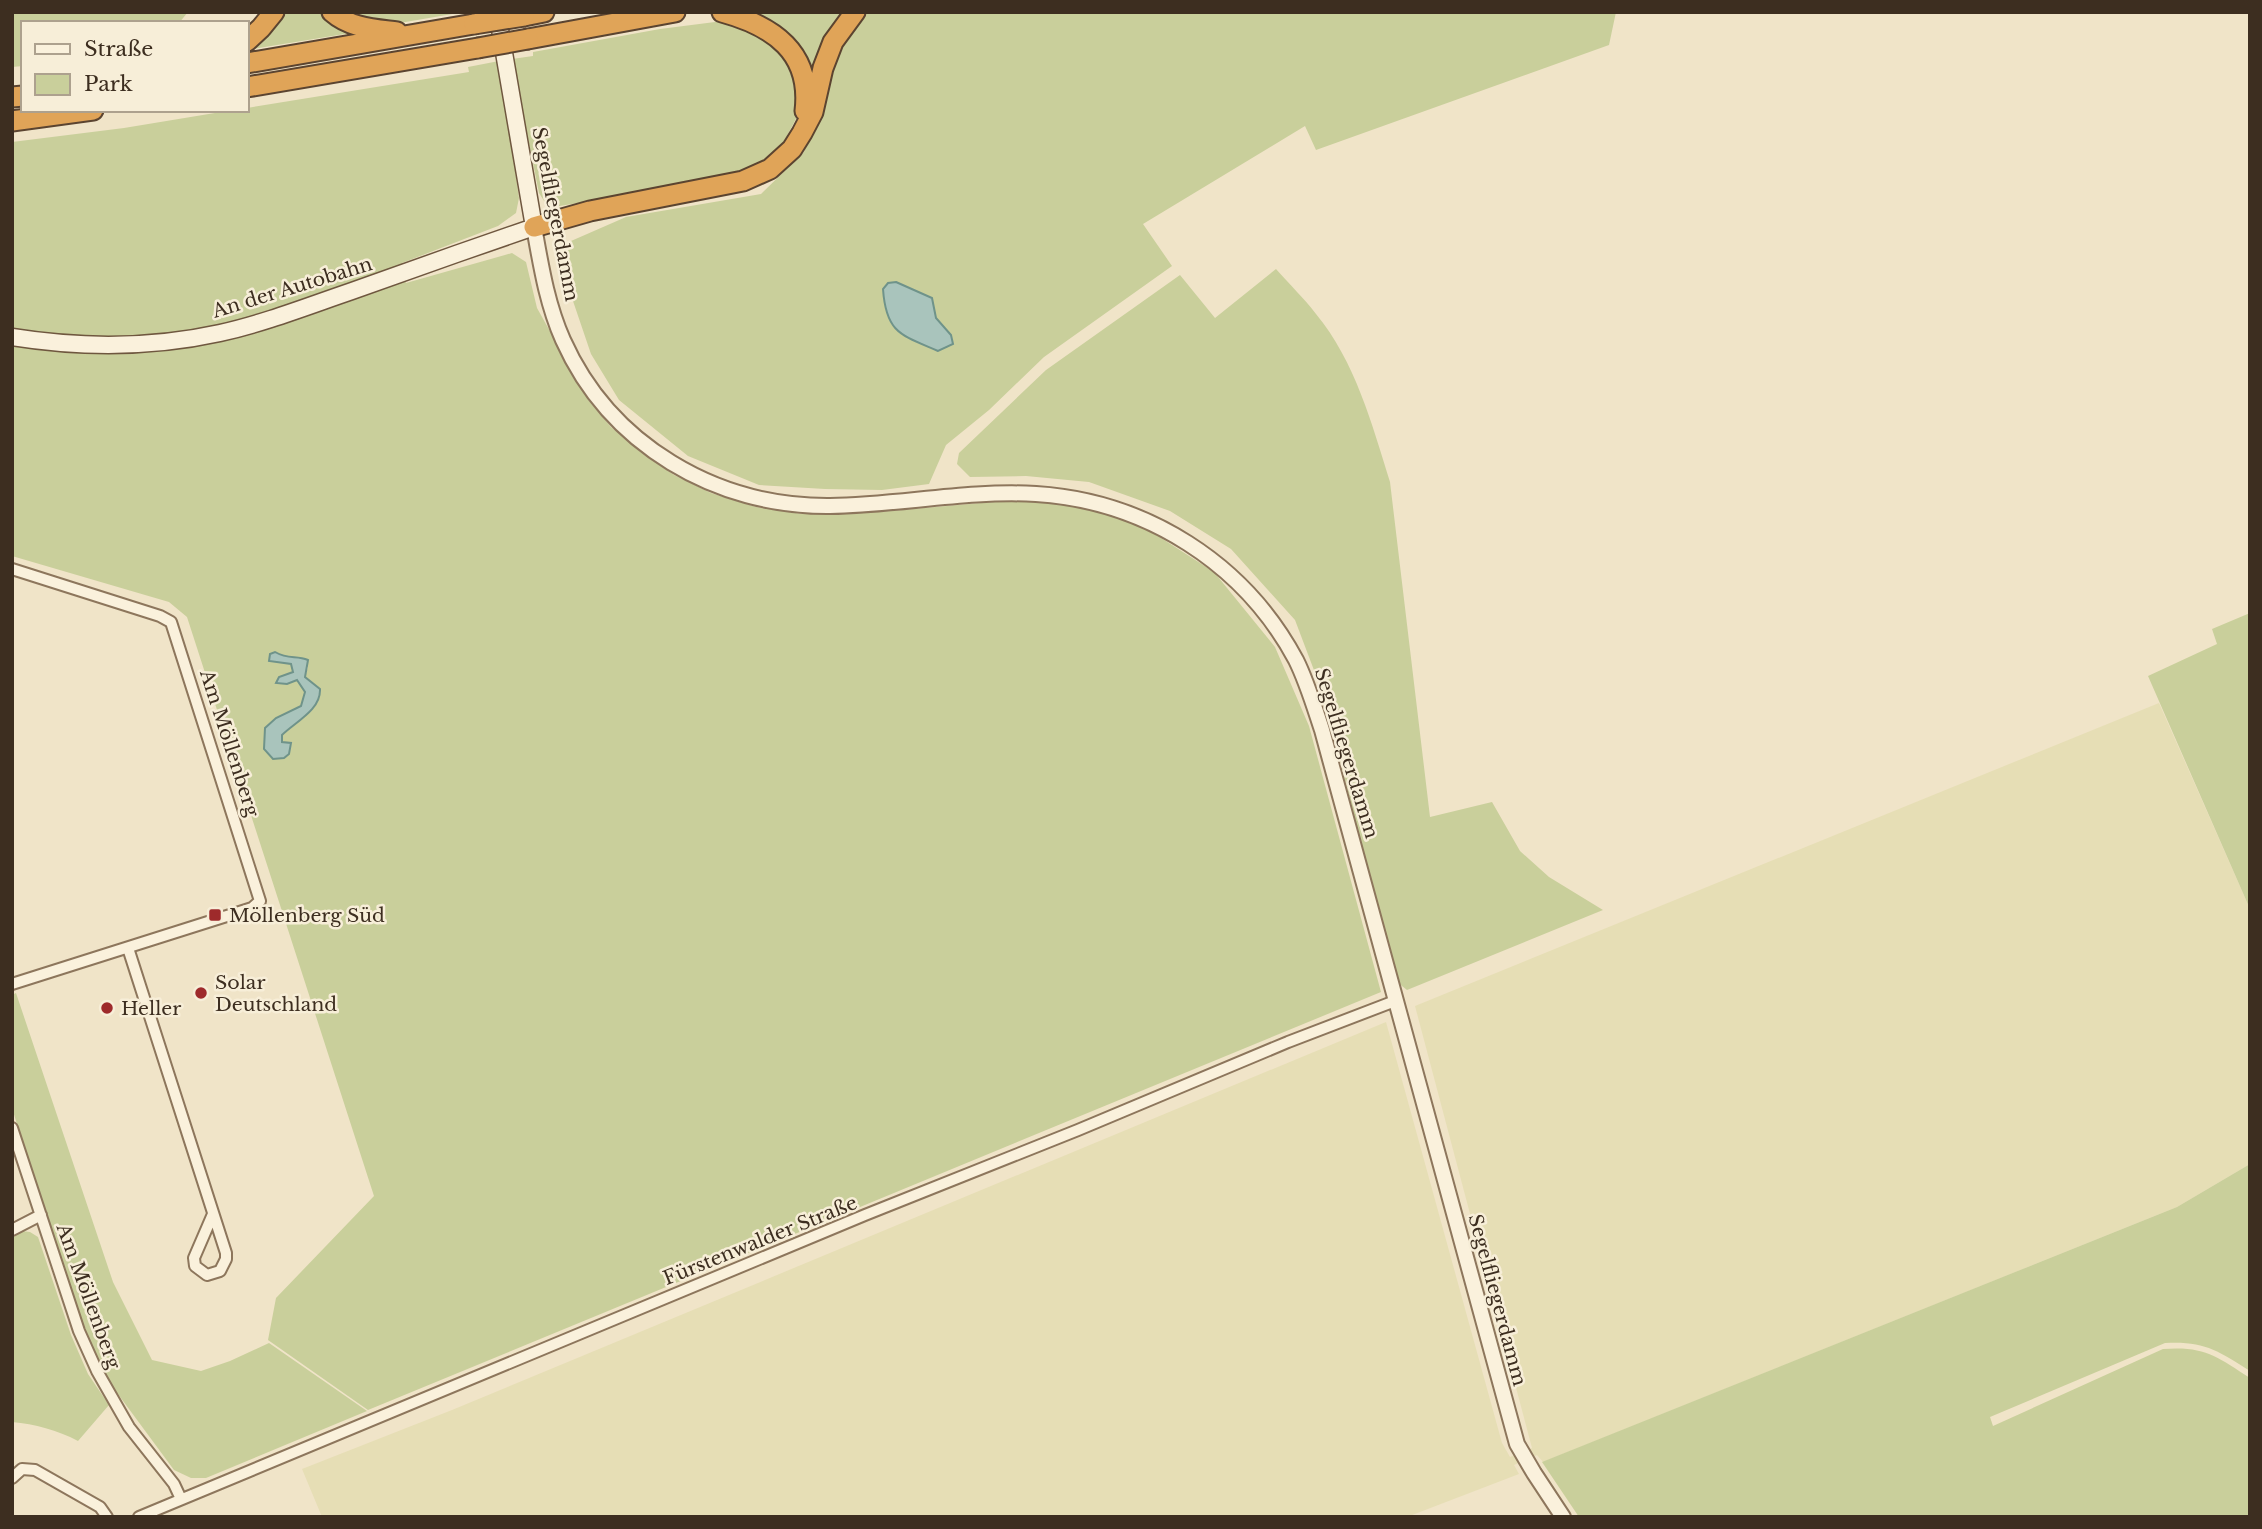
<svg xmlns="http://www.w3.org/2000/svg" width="2262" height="1529" viewBox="0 0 2262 1529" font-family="'Libre Baskerville',serif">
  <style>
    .farmland { fill: #e6deb5 }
    .green { fill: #c9cf9b; fill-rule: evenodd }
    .water { fill: #a9c4bc; stroke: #6f938a; stroke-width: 2 }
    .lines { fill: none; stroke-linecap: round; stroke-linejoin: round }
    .minor-casing { stroke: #8d765c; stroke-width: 14 }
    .tertiary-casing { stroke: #8d765c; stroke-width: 18 }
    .secondary-casing { stroke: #6f573f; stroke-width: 19 }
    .motorway-casing { stroke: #5b4430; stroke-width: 23 }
    .minor { stroke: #faf1dc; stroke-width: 10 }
    .tertiary { stroke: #faf1dc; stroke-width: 14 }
    .secondary { stroke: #faf1dc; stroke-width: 16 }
    .motorway { stroke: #e0a458; stroke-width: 19 }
    .motorway-bridge-casing { stroke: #5b4430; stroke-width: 23; stroke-linecap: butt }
    .motorway-bridge { stroke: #e0a458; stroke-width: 19 }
    .poi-dot { fill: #9e2a2b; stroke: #f7eed8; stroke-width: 2.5 }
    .labels { text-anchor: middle; stroke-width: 5; stroke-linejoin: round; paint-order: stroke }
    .street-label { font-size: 19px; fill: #3d2e20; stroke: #f7eed8 }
    .poi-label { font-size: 19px; fill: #3d2e20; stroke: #f7eed8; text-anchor: start }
  </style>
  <rect width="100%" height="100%" fill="#f0e4c8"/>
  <!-- farmland -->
  <path class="farmland" d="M2159 703 2250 909V1164L2177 1207 1543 1462 1537 1455 1514 1465 1519 1474 1407 1517H322L302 1469 452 1410 1386 1022 1502 1443 1510 1457 1532 1448 1415 1006Z"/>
  <!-- green -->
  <path class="green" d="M12 12H188L179 23H23V66L12 67Z
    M281 12H324L357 32 247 50Z
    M339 12H464L388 25Z
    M746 12H848L809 85Z
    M868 12H1616L1609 45 1316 150 1305 126 1143 224 1172 266 1044 357 989 410 946 445 929 484 882 490 825 489 759 485 688 456 619 400 591 354 555 248 626 217 761 194 804 152 841 43Z
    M715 22H729L779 47 796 78 797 117 782 145 764 162 752 169 674 188 553 207 546 204 539 193 512 59 533 56V52L660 29Z
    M499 61 519 198 516 213 498 226 402 263 406 283 512 253 526 262 537 308 589 401 611 427 643 454 674 475 711 493 756 507 802 514 890 511 1004 501 1056 503 1106 513 1144 527 1214 572 1275 647 1309 726 1381 992 368 1410 268 1340 276 1298 374 1196 187 617 169 602 12 556V142L124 128 233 110H247V108L469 72 468 67ZM275 652 286 658H295L308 667 305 677 320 689 301 720 292 725 282 735V742L264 749 265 728 276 718 301 706 305 692 291 664Z
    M1276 269C1289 284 1304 298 1316 314 1355 361 1372 424 1390 482L1430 817 1492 802 1520 851 1549 877 1603 910 1407 990 1397 982 1323 694 1295 620 1231 549 1170 511 1089 482 1026 476 970 477 957 464 959 453 1046 370 1180 275 1215 318Z
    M2250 613V909L2148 676 2217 644 2212 629Z
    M16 993 113 1282 152 1360 201 1371 230 1361 269 1343 367 1411 206 1478H191L174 1470 98 1367 81 1330 12 1108V995Z
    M2250 1164V1371C2217 1350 2204 1341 2165 1343L1990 1417 1993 1426 2163 1349C2205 1346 2216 1356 2250 1378V1517H1579L1542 1462 2177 1207Z
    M22 1231 30 1232 38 1237 71 1335 88 1374 109 1405 78 1441C57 1430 35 1424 12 1422V1238Z"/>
  <!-- water -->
  <path class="water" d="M896 282 932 298 936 318 951 335 953 344 938 351C901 335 886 333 883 289L888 283Z
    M275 652C289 660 296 655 308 660L305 677 320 689C321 710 295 722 282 735V742L291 743 289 754 284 758 273 759 264 749 265 728 276 718 301 706 305 692 297 680 287 684 276 683 279 677 293 672 291 664 269 661 270 654Z"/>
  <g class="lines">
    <defs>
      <path id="minor" d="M12 569 160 616 171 622 260 901 252 908 12 984
        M128 948 226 1253V1259L220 1271 207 1275 195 1266 194 1258 213 1214
        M12 1128 79 1331 97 1371 129 1427 174 1484 181 1499
        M12 1230 41 1215
        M12 1478 22 1469 35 1470 100 1507 107 1517
        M139 1517 865 1215 1078 1130 1288 1042 1395 1001"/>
      <path id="tertiary" d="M534 227C541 266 547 304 563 340 610 445 716 507 830 506 899 505 967 490 1036 494 1146 501 1244 563 1296 660 1307 682 1314 706 1322 730L1517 1444 1534 1473 1563 1517"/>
      <path id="secondary" d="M12 337C81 348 152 348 220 333 265 323 308 306 352 291 413 269 473 248 534 227L497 12"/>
      <path id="motorway" d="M332 12C350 28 374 29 397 32
        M722 12C773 26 812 52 805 111
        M524 16 544 12
        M528 39 675 12
        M247 41 261 28 274 12
        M247 63 474 24
        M247 87 478 48
        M12 97 23 96
        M12 121 93 110
        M534 227 590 211 743 181 770 169 792 149 802 133 813 112 823 68 833 42 855 12"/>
    </defs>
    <!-- minor casing -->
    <use href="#minor" class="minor-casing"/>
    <!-- tertiary casing -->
    <use href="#tertiary" class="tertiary-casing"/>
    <!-- secondary casing -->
    <use href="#secondary" class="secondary-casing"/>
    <!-- motorway casing -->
    <use href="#motorway" class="motorway-casing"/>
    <!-- minor -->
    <use href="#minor" class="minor"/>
    <!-- tertiary -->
    <use href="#tertiary" class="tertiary"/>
    <!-- secondary -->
    <use href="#secondary" class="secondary"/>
    <!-- motorway -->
    <use href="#motorway" class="motorway"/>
    <defs>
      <path id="motorway-bridge" d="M474 24 524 16
        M478 48 528 39"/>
    </defs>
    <!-- motorway-bridge casing -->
    <use href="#motorway-bridge" class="motorway-bridge-casing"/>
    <!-- motorway-bridge -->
    <use href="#motorway-bridge" class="motorway-bridge"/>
  </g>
  <!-- markers -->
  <g class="poi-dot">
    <rect x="208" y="908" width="14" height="14" rx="3.5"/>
    <circle cx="201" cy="993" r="7"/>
    <circle cx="107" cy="1008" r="7"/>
  </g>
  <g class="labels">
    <!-- street labels -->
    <g class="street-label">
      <text transform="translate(556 214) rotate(79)" y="7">Segelfliegerdamm</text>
      <text transform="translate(292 287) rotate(-17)" y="7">An der Autobahn</text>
      <text transform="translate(230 743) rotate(72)" y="7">Am Möllenberg</text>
      <text transform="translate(1347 753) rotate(73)" y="7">Segelfliegerdamm</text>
      <text transform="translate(760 1240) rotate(-22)" y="7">Fürstenwalder Straße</text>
      <text transform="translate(89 1296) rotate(70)" y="7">Am Möllenberg</text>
      <text transform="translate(1498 1300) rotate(75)" y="7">Segelfliegerdamm</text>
    </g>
    <!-- poi labels -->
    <g class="poi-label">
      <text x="229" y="922">Möllenberg Süd</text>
      <text x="215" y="989">Solar<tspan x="215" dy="22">Deutschland</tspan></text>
      <text x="121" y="1015">Heller</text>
    </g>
  </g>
  <!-- border -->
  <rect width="2262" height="1529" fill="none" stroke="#3d2e20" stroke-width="28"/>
  <!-- legend -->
  <rect x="21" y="21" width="228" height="91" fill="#f7eed8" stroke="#ada18e" stroke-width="2"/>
  <rect x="35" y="44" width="35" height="10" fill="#faf1dc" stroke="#ada18e" stroke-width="2"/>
  <text x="84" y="56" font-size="21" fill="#3d2e20">Straße</text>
  <rect x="35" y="74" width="35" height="21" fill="#c9cf9b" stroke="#ada18e" stroke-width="2"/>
  <text x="84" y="91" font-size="21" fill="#3d2e20">Park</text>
</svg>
